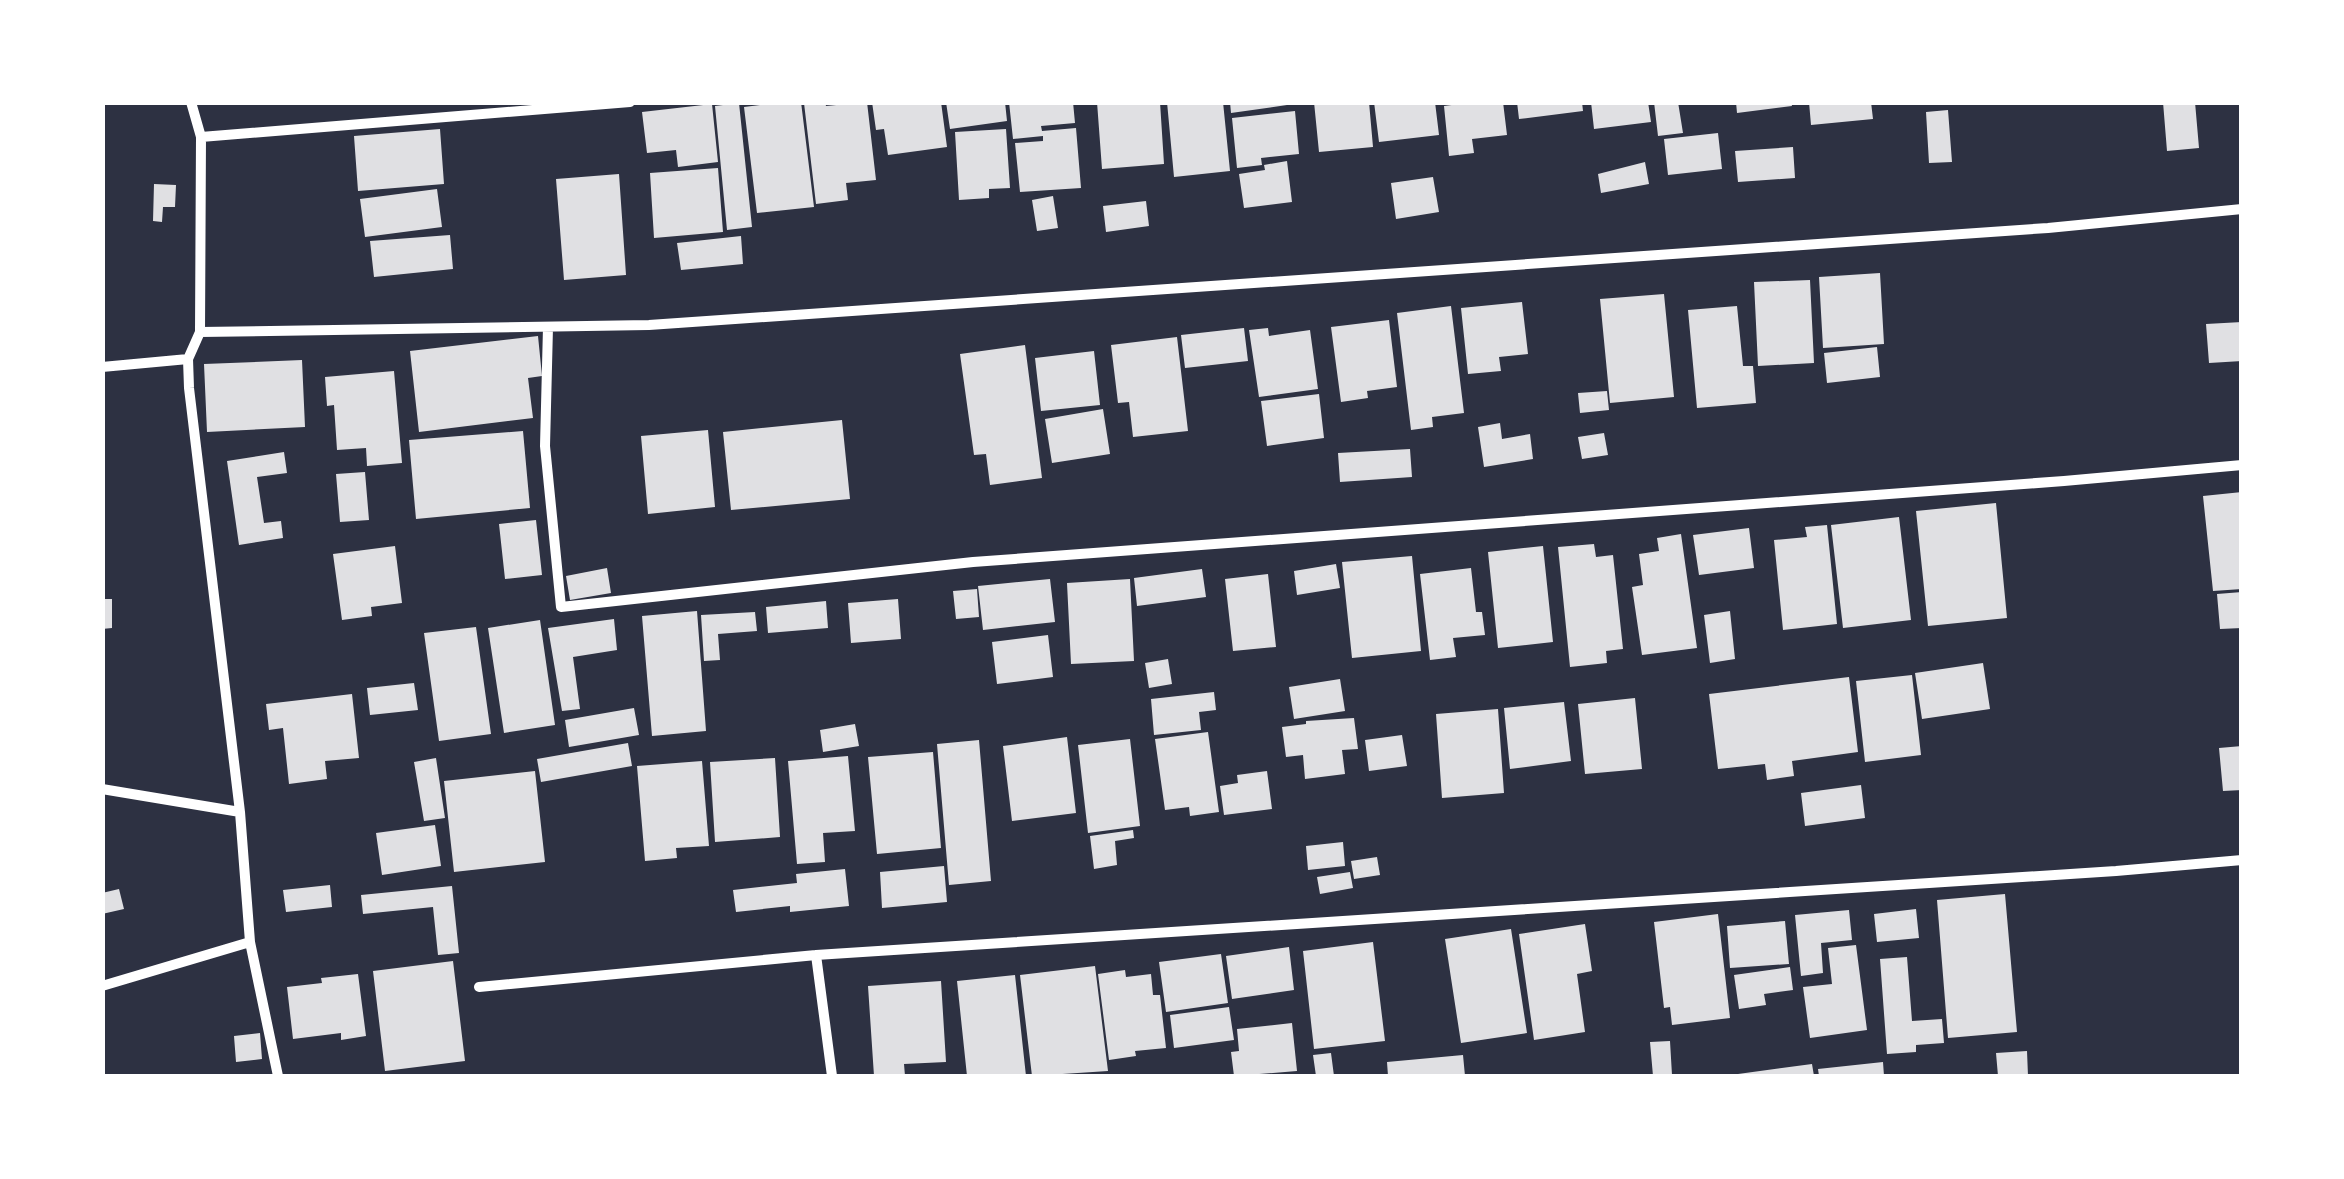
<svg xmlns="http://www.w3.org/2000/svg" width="2344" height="1179" viewBox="0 0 2344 1179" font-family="Spectral,serif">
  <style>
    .building { fill: #e0e0e3 }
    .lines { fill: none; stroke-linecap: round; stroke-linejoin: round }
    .minor { stroke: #fff; stroke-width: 10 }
  </style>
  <rect width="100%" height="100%" fill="#2d3142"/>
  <!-- building -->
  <path class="building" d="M784 102H801L814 207 757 213 744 107Z
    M825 102 826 106 867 102 876 180 846 183 848 200 816 204 804 103Z
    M872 102H941L947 147 888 155 884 129 876 130Z
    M946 102H1005L1007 121 950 129Z
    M1009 102H1073L1075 123 1041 126 1042 131 1076 128 1081 188 1020 192 1015 143 1043 141V136L1013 139Z
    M1097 102H1160L1164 164 1102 169Z
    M1167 102H1223L1230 171 1174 177Z
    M1230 102H1286L1287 105 1231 113Z
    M1314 102H1369L1373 147 1319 152Z
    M1374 102H1435L1439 135 1379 142Z
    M1474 102H1503L1507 135 1472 139 1474 153 1449 156 1444 106Z
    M1517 102H1582L1583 111 1519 119Z
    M1591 102H1648L1651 122 1594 129Z
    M1654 102H1678L1683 133 1658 136Z
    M1736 102H1791L1792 106 1737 113Z
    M1809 102H1871L1873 119 1811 125Z
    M2163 102H2195L2199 148 2167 151Z
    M739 103 752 227 727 230 715 106Z
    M712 104 718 162 678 167 676 150 647 153 642 112Z
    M1948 110 1952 162 1929 163 1926 112Z
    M1295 111 1299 154 1261 158 1262 165 1237 168 1232 118Z
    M440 129 444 184 358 191 354 136Z
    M1006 129 1010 188 989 189V198L959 200 955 132Z
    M1718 133 1722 169 1668 175 1664 139Z
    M1793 147 1795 178 1738 182 1735 151Z
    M1287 161 1292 202 1244 208 1239 174 1265 170 1264 165Z
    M1645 162 1649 184 1601 193 1598 174Z
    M718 168 723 232 654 238 650 173Z
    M619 174 626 275 564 280 556 179Z
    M1433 177 1439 212 1396 219 1391 183Z
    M154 184 176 185 175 207H163L162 222 153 221Z
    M437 189 442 227 365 237 360 199Z
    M1053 196 1058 228 1037 231 1032 200Z
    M1146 201 1149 226 1106 232 1103 206Z
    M450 235 453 269 374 277 370 241Z
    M741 236 743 264 681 270 677 243Z
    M1880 273 1884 344 1823 348 1819 277Z
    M1810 280 1814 363 1758 366 1754 282Z
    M1664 294 1674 397 1610 403 1600 299Z
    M1522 302 1528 354 1499 357 1501 371 1468 374 1461 308Z
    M1451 306 1464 413 1432 417 1433 427 1411 430 1397 313Z
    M1737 306 1743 366H1753L1756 403 1697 408 1688 310Z
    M1389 320 1397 387 1367 391 1368 398 1341 402 1331 327Z
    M2242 322V361L2209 363 2206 324Z
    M1244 328 1248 361 1185 368 1181 335Z
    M1268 328 1269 336 1310 330 1318 389 1259 397 1249 330Z
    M538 336 542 376 528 378 533 418 419 432 410 351Z
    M1177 337 1188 431 1133 437 1129 402 1118 403 1111 345Z
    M1025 345 1042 478 990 485 986 454 974 455 960 354Z
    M1877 347 1880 377 1827 383 1824 353Z
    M1094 351 1100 405 1041 411 1035 358Z
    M302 360 305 427 207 432 204 364Z
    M394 371 402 463 367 466 366 448 337 450 334 405 327 406 325 377Z
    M1607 391 1609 410 1580 413 1578 393Z
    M1319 394 1324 438 1267 446 1261 401Z
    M1103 409 1110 454 1052 463 1045 419Z
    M842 420 850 499 731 510 723 432Z
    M1500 423 1502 439 1530 434 1533 459 1484 467 1478 427Z
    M708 430 715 507 648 514 641 436Z
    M523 431 530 508 416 519 409 440Z
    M1604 433 1608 455 1582 459 1578 437Z
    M1410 449 1412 477 1340 482 1338 453Z
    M284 452 287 473 257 477 264 523 281 521 283 538 239 545 227 461Z
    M365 472 369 520 340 522 336 474Z
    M2242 492V589L2213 591 2203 496Z
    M1996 503 2007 618 1928 626 1916 511Z
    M1899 517 1911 620 1843 628 1831 525Z
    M536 520 542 575 505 579 499 524Z
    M1827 525 1837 624 1783 630 1774 540 1807 537 1805 527Z
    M1749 528 1754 568 1699 575 1693 535Z
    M1681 534 1697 648 1642 655 1632 587 1643 585 1639 554 1659 551 1657 538Z
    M1594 544 1596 557 1613 555 1623 649 1606 651 1607 663 1570 667 1558 547Z
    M395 546 402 603 371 607 372 616 342 620 333 554Z
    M1543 546 1553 642 1498 648 1488 552Z
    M1412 556 1421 651 1352 658 1342 562Z
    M1336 564 1340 588 1297 595 1294 571Z
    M607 568 611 593 570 600 566 576Z
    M1471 568 1476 612H1482L1485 635 1453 638 1456 657 1430 660 1420 574Z
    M1202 569 1206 597 1137 606 1134 578Z
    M1268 574 1276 647 1233 651 1225 579Z
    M1050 579 1055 622 983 630 978 586Z
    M1130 579 1134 661 1071 664 1067 583Z
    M977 589 979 617 956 619 953 591Z
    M2242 592V628L2220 629 2217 594Z
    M102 599H112V628L102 629Z
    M898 599 901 639 851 643 848 603Z
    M826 601 828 628 768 633 766 607Z
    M697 611 706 731 652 736 642 616Z
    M1730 611 1735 659 1710 663 1704 615Z
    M755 612 757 631 718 634 720 660 704 661 701 615Z
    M614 619 617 650 573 657 580 709 562 711 548 628Z
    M540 620 555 725 504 733 488 628Z
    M476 627 491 734 439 741 424 633Z
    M1048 635 1053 677 997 684 992 642Z
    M1168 659 1172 684 1149 688 1145 663Z
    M1983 663 1990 709 1922 719 1915 673Z
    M1912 675 1921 755 1865 762 1856 681Z
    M1849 677 1858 752 1792 761 1794 776 1767 780 1765 764 1718 769 1709 694Z
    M1340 679 1345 711 1294 719 1289 687Z
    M414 683 418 710 370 715 367 688Z
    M1214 692 1216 710 1199 712 1201 730 1154 735 1151 699Z
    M352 694 359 758 325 761 327 779 289 784 283 728 269 730 266 704Z
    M1635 698 1642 769 1585 774 1578 704Z
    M1564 702 1571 761 1510 769 1504 708Z
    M634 708 639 735 569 747 565 720Z
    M1498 709 1504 793 1442 798 1436 714Z
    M1354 718 1358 749 1342 750 1345 774 1305 779 1303 755 1286 757 1282 727 1306 724V721Z
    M855 724 859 746 823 752 820 730Z
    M1208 732 1219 812 1190 816 1189 807 1165 810 1155 739Z
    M1402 735 1407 766 1369 771 1365 740Z
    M1067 737 1076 813 1012 821 1003 746Z
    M1130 739 1140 826 1088 833 1078 745Z
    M979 740 991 881 949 885 937 744Z
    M628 743 632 766 541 782 537 759Z
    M2242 746V790L2223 791 2219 748Z
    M933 752 941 848 877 854 868 757Z
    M848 756 855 831 823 833 825 862 797 864 788 761Z
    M436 758 445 818 424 821 414 762Z
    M775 758 780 837 715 842 710 762Z
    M702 761 709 846 676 848 677 858 645 861 637 766Z
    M535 771 545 862 454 872 444 781Z
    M1267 771 1272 809 1224 815 1220 786 1238 783 1237 775Z
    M1861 785 1865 818 1805 826 1801 793Z
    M435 825 441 866 382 875 376 833Z
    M1133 830 1134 838 1115 841 1117 865 1094 869 1090 836Z
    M1343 842 1345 866 1308 870 1306 846Z
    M1377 857 1380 875 1354 879 1351 861Z
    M944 866 947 902 882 908 880 872Z
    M845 869 849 906 790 912V906L736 912 733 890 797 883 796 874Z
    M1350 872 1353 888 1320 894 1317 877Z
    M330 885 332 907 286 912 283 890Z
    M452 886 459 953 438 955 433 907 363 914 361 895Z
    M119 889 124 909 102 914V893Z
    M2005 894 2017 1032 1948 1038 1937 900Z
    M1916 909 1919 938 1877 942 1874 914Z
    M1849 910 1852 940 1821 943 1823 973 1801 976 1795 915Z
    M1718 914 1730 1018 1672 1025 1670 1007 1664 1008 1654 922Z
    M1785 921 1789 964 1730 968 1727 926Z
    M1585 924 1592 971 1577 974 1585 1032 1534 1040 1519 934Z
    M1511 929 1527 1033 1461 1043 1445 939Z
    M1373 942 1385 1041 1314 1049 1303 951Z
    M1856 945 1867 1030 1810 1038 1803 987 1832 984 1828 948Z
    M1289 947 1294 990 1232 999 1226 956Z
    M1221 954 1228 1003 1166 1012 1159 962Z
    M1907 957 1912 1021 1942 1019 1944 1043 1916 1045V1052L1887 1054 1880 959Z
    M453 961 465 1061 385 1071 373 971Z
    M1095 966 1108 1071 1032 1076 1020 975Z
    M1790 967 1793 990 1764 994 1766 1005 1739 1009 1734 975Z
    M1125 970 1126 977 1151 974 1153 995H1160L1166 1048 1135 1051 1136 1056 1109 1060 1098 974Z
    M358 974 366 1036 341 1040V1033L293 1039 287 987 322 983 321 978Z
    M1015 975 1026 1076H967L957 981Z
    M941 981 946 1062 904 1064 905 1076H874L868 986Z
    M1229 1007 1234 1040 1174 1048 1170 1015Z
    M1292 1023 1297 1071 1234 1076 1231 1052 1239 1051 1237 1029Z
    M260 1033 262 1059 236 1062 234 1036Z
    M1670 1041 1672 1075 1653 1076 1650 1042Z
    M2027 1051 2028 1076H1998L1996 1053Z
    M1331 1053 1334 1076H1316L1313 1055Z
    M1463 1055 1465 1076H1388L1387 1062Z
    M1883 1062 1884 1076H1819L1818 1069Z
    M1812 1064 1814 1076H1738V1074Z"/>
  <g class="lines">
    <!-- minor -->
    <path class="minor" d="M191 102 201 137 200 332 188 359 189 388 240 812 250 942 278 1076
      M201 137 630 102
      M548 327 545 446 561 607 973 562 2064 481 2242 465
      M200 332 649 325 2048 228 2242 209
      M102 367 188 359
      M102 789 240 812
      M816 955 832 1076
      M102 986 250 942
      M479 987 816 955 2116 871 2242 860"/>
  </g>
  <!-- border -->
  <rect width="2344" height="1179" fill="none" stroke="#ffffff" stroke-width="210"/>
</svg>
